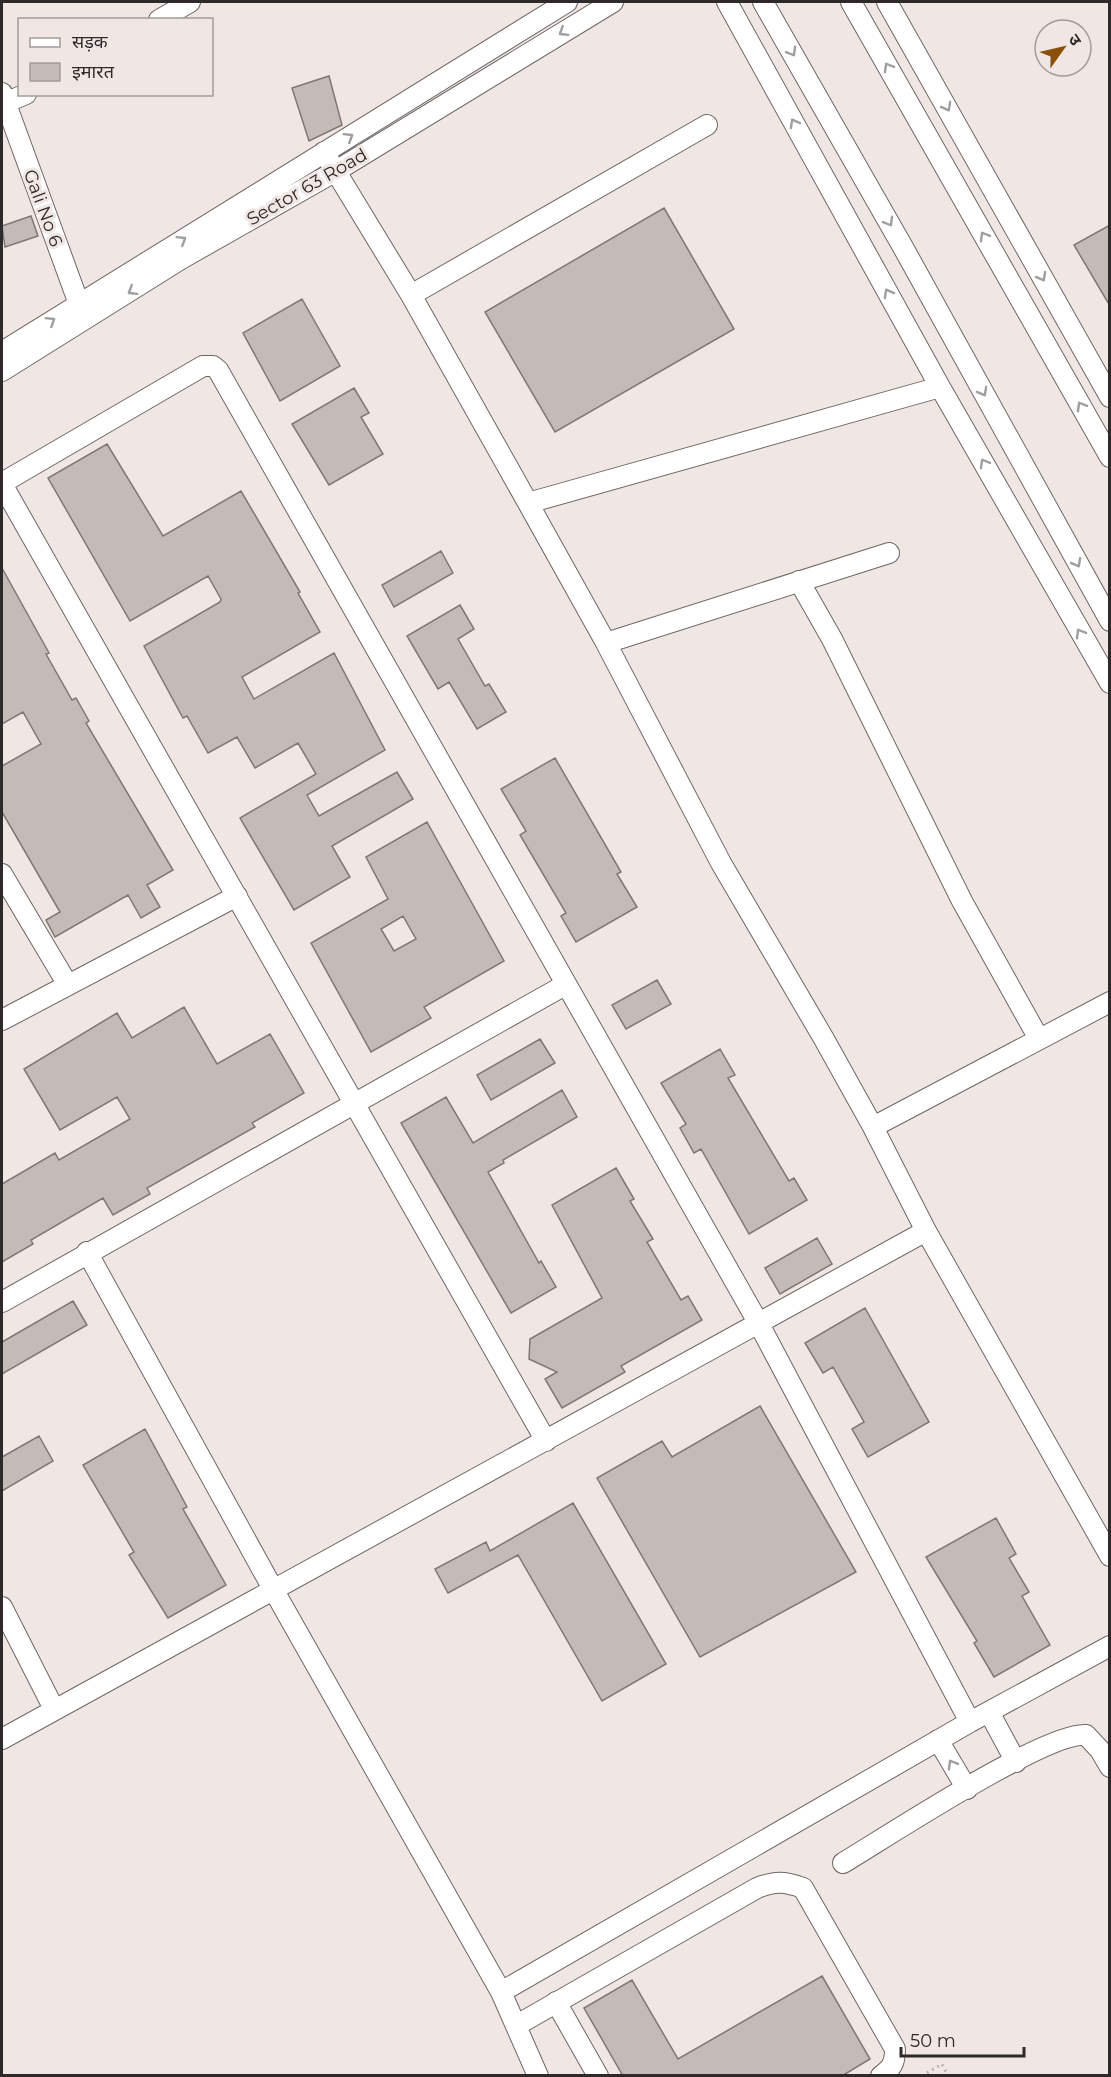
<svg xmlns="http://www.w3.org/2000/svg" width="1111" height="2077" viewBox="0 0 1111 2077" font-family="Montserrat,'Noto Sans Devanagari',sans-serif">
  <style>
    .building { fill: #c3bbb8; stroke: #7f7774; stroke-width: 1.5; fill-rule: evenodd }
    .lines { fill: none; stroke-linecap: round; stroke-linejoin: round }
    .minor-casing { stroke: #6e6764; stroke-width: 22 }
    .path { stroke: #aca5a3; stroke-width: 3; stroke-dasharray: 1.5 4.5; stroke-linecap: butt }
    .minor { stroke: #fff; stroke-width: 20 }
    .oneway { stroke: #a09f9f }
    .labels { text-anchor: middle; stroke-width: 6; stroke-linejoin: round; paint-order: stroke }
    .street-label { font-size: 18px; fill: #2d2a29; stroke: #f0e7e4 }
  </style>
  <rect width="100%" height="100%" fill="#f0e7e4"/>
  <!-- building -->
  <path class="building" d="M329 76 342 125 309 141 292 88Z
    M664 208 734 329 555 432 485 312Z
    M31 216 38 236 5 247 2 226Z
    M1110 225V306L1074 245Z
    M302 299 340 366 280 401 243 333Z
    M354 388 369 413 361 417 383 454 329 485 292 424Z
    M107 444 163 536 241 491 300 592 298 593 320 632 242 677 254 699 334 653 385 750 307 795 319 816 397 772 413 799 332 846 350 877 294 910 240 818 316 774 298 743 255 768 237 737 208 753 187 716 183 718 144 646 220 602 221 599 208 576 130 621 48 478Z
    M441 551 453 573 394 607 382 585Z
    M2 568 49 653 46 654 72 700 76 698 89 721 86 723 173 870 147 885 160 907 141 918 128 895 55 937 46 920 60 912 2 812V766L41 744 23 712 2 724Z
    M460 605 474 629 458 639 485 686 489 684 506 712 477 729 449 682 438 689 407 636Z
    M555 758 621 872 617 874 637 907 576 942 561 916 566 913 520 835 526 831 501 789Z
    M427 822 504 961 424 1007 431 1018 371 1052 311 943 388 899 366 857ZM403 916 416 939 394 951 381 929Z
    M657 980 671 1004 626 1029 612 1005Z
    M184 1007 217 1064 270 1034 304 1093 252 1123 255 1127 147 1188 150 1194 113 1215 103 1198 31 1240 33 1244 2 1262V1184L55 1153 59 1160 130 1119 117 1097 60 1130 24 1069 117 1013 132 1038Z
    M540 1039 555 1063 491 1100 477 1075Z
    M720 1049 735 1075 728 1078 789 1181 794 1178 807 1200 749 1234 701 1149 694 1153 680 1128 686 1124 661 1083Z
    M562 1090 577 1117 503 1160 504 1163 488 1172 539 1263 541 1261 556 1287 511 1313 401 1123 446 1097 473 1143Z
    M616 1168 634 1199 630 1201 653 1239 647 1242 681 1300 688 1296 702 1320 621 1366 625 1372 562 1408 545 1379 557 1372 529 1359 530 1339 602 1298 552 1205Z
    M817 1238 832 1264 780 1294 765 1268Z
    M73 1301 87 1325 2 1374V1342Z
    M865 1308 929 1422 868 1457 852 1429 864 1422 833 1367 823 1373 805 1343Z
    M760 1406 856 1572 700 1657 597 1478 662 1441 672 1457Z
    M145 1429 187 1507 183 1509 226 1585 168 1618 129 1555 134 1552 83 1465Z
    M39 1436 53 1461 2 1491V1457Z
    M573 1503 666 1664 602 1701 518 1555 448 1593 435 1569 486 1542 490 1551Z
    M996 1518 1016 1554 1009 1558 1029 1592 1022 1596 1050 1645 994 1677 974 1643 977 1641 926 1557Z
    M822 1976 870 2059 842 2076H623L584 2008 632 1980 678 2059Z"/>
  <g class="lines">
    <defs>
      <path id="minor" d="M727 2 940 387 1110 683
        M763 2 904 249 1110 621
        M851 2 1110 457
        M887 2 1110 397
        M159 20 190 2
        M2 93 79 304
        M5 103 26 94
        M324 152 411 295 528 503 606 643 721 863 824 1039 873 1127 926 1231 1110 1556
        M411 295 707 125
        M2 352 567 2
        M2 371 181 259 336 171 613 2
        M2 483 203 366H213L218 370 759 1324 970 1722
        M2 484 546 1441
        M528 503 940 387
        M799 581 832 639 962 901 1039 1039
        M606 643 889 553
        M2 874 68 985
        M2 1020 237 896
        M873 1127 1110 1002
        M87 1252 273 1589 501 1992 538 2076
        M2 1302 565 985
        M2 1607 54 1709
        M989 1712 1016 1762
        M2 1739 926 1231
        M938 1740 967 1789
        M843 1863C885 1838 1047 1731 1086 1735L1100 1750 1110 1767
        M501 1992 970 1722 1110 1646
        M556 2002 598 2076
        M517 2025 757 1888C775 1881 784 1881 803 1888L895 2049C895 2063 892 2068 881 2076"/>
    </defs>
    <!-- minor casing -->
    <use href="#minor" class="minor-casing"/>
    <!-- path -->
    <path class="path" d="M922 2076 942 2064 948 2076"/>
    <!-- minor -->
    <use href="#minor" class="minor"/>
  </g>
  <!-- one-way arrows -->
  <defs><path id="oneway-chevron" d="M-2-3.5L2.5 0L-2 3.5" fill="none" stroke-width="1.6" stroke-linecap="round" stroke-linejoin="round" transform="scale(1.5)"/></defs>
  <g class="oneway">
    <use href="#oneway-chevron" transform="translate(563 32) rotate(148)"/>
    <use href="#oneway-chevron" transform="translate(792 52) rotate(60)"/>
    <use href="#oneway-chevron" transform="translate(888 67) rotate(-120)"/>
    <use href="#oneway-chevron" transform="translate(947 107) rotate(61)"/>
    <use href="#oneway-chevron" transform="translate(794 123) rotate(-119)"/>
    <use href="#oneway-chevron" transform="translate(349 137) rotate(-32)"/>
    <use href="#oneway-chevron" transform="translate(889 222) rotate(60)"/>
    <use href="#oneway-chevron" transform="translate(984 236) rotate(-120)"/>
    <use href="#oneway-chevron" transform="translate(182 240) rotate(-32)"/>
    <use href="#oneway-chevron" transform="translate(1042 277) rotate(61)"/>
    <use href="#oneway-chevron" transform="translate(132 291) rotate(148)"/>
    <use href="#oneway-chevron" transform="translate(888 293) rotate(-119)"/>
    <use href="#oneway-chevron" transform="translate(51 321) rotate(-32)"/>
    <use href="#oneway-chevron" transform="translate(983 392) rotate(61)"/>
    <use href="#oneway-chevron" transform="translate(1081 406) rotate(-120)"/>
    <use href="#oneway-chevron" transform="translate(984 463) rotate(-120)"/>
    <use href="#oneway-chevron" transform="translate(1077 563) rotate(61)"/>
    <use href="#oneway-chevron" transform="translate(1080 633) rotate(-120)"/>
    <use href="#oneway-chevron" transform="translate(952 1764) rotate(-120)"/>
  </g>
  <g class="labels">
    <!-- street labels -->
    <g class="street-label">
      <text transform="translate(307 187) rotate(-30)" y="6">Sector 63 Road</text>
      <text transform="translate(43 208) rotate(70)" y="6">Gali No 6</text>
    </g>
  </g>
  <!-- border -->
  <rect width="1111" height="2077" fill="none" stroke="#2d2a29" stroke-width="6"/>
  <!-- legend -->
  <rect x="18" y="18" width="195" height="78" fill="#f0e7e4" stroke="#a29b99" stroke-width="1.5"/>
  <rect x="30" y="38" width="30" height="9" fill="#ffffff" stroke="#a29b99" stroke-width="1.5"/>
  <text x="72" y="48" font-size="18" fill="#2d2a29">सड़क</text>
  <rect x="30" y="63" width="30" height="18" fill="#c3bbb8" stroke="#a29b99" stroke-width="1.5"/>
  <text x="72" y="78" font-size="18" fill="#2d2a29">इमारत</text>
  <!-- north arrow -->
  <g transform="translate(1063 48) rotate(56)"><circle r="28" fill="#f0e7e4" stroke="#a29b99" stroke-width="1.5"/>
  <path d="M0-4.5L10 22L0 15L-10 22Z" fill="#8a5007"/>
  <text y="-9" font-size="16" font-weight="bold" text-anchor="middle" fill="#2d2a29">उ</text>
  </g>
  <!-- scale -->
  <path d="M901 2047v9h123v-9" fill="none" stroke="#2d2a29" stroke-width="3"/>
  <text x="910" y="2047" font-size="18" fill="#2d2a29" stroke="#f0e7e4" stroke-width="4.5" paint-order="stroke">50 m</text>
</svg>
